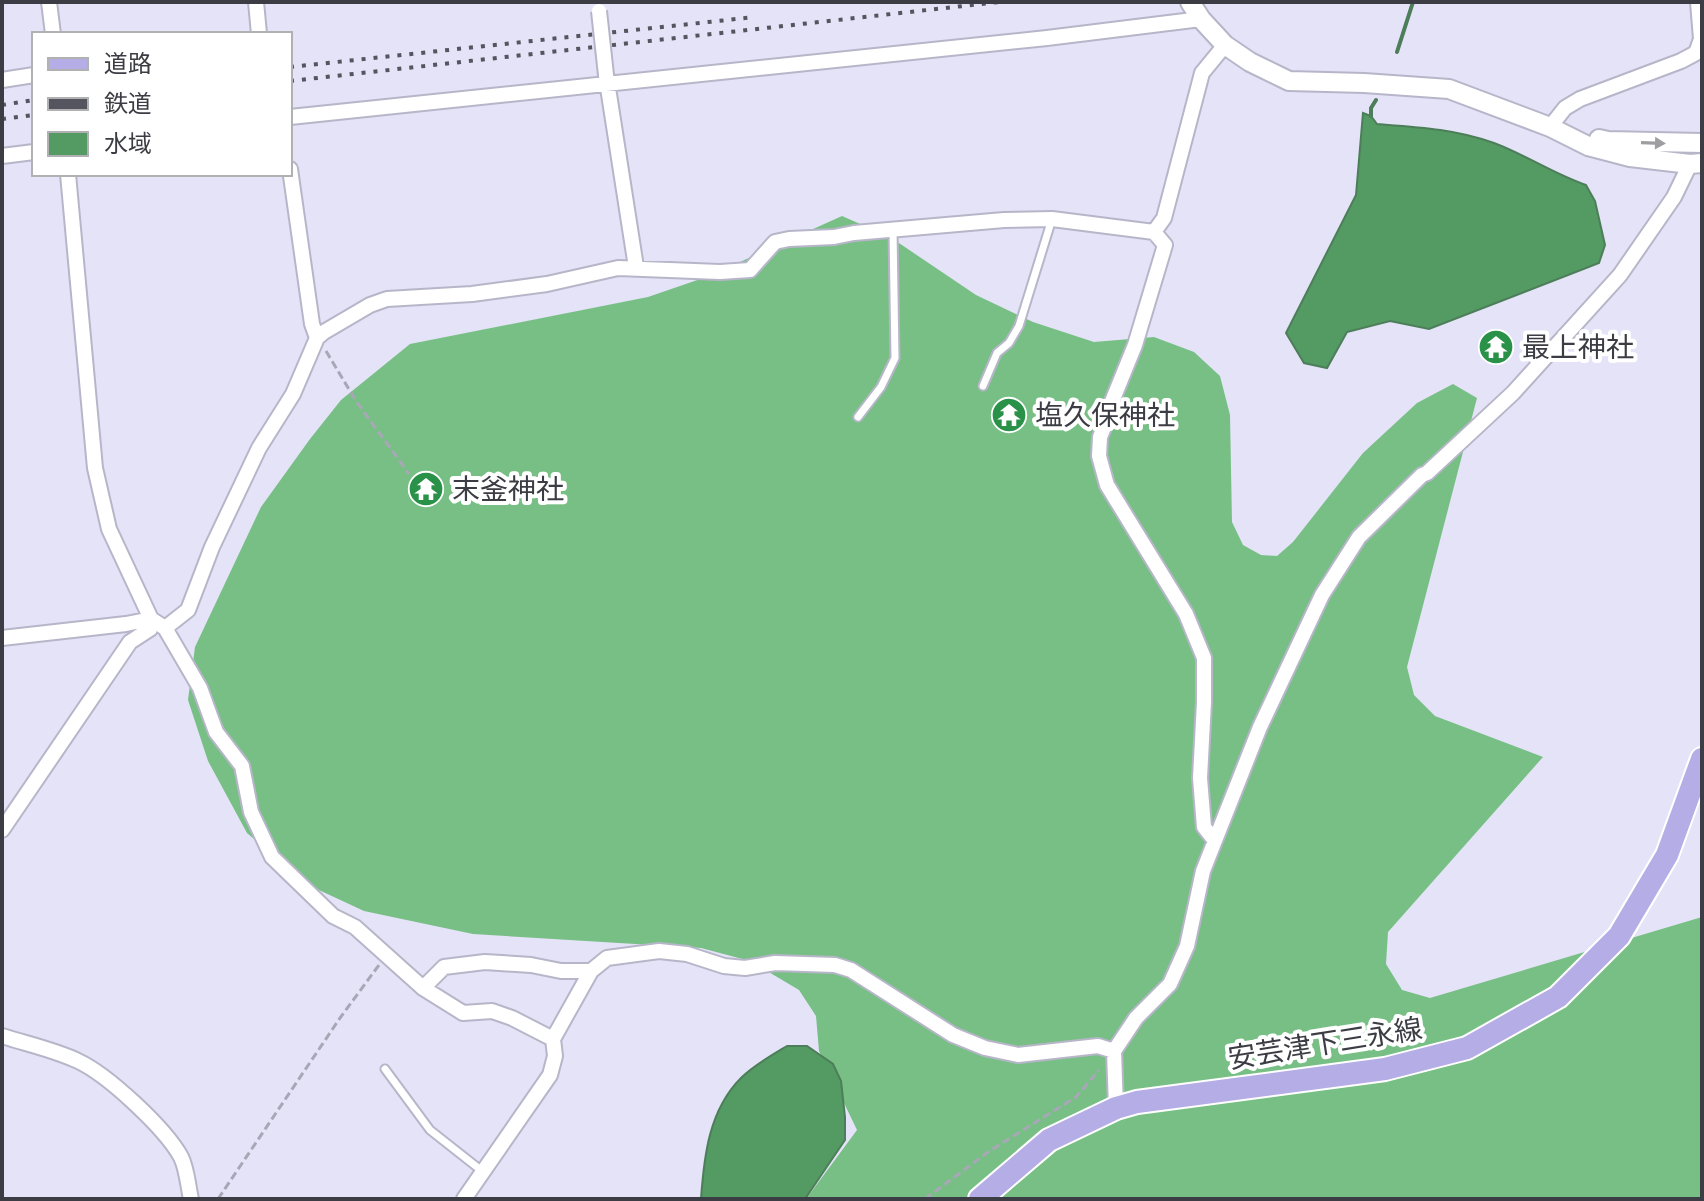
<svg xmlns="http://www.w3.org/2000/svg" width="1704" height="1201" viewBox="0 0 1704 1201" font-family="'Source Sans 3','Noto Sans JP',sans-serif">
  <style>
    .forest { fill: #78bf85 }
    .water { fill: #549a63; stroke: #4d7e5a; stroke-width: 2 }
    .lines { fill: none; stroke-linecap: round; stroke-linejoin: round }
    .stream { stroke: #4d7e5a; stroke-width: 4 }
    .service-casing { stroke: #b7b6c9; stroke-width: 11 }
    .minor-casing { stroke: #b7b6c9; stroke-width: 18 }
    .tertiary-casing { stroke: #b7b6c9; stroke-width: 22 }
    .primary-casing { stroke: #fff; stroke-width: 26 }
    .path { stroke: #a8a7b7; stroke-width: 3; stroke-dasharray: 8 4; stroke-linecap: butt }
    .service { stroke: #fff; stroke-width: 7 }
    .minor { stroke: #fff; stroke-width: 14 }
    .tertiary { stroke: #fff; stroke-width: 18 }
    .primary { stroke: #b5ade6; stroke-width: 22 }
    .rail { stroke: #55555f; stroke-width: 4; stroke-dasharray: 4 8; stroke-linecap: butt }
    .minor-bridge-casing { stroke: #b7b6c9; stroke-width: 18; stroke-linecap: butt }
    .minor-bridge { stroke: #fff; stroke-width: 14 }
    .oneway { fill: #9e9ea2 }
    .labels { text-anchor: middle; stroke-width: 8; stroke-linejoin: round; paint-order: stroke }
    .poi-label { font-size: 28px; fill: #3c3c44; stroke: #fff; text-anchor: start }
    .street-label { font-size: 28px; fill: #3c3c44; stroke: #fff }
  </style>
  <rect width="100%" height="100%" fill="#e4e3f7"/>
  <!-- forest -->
  <path class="forest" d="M842 216 890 237 976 295 1033 322 1094 342 1154 337 1194 352 1220 376 1230 415 1232 522 1243 545 1261 555 1277 556 1293 542 1363 453 1417 403 1453 384 1477 398 1407 667 1414 695 1435 716 1543 757 1388 932 1386 964 1402 990 1430 998 1702 917V1199H806L857 1130 819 1051 816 1016 799 990 750 961 701 948 473 934 364 911 306 884 247 833 208 761 188 700 195 647 261 507 310 439 341 400 410 344 648 297 709 276Z"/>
  <!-- water -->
  <path class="water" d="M1363 113 1371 116 1377 124C1417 127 1456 129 1494 143 1526 155 1554 174 1586 185L1595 201 1605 245 1599 263 1429 329 1390 321 1347 332 1327 368 1304 363 1286 333 1356 195Z
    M787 1046H807L833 1064 841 1081 845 1117V1140L805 1199H701C704 1156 709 1110 741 1078 754 1065 772 1055 787 1046Z"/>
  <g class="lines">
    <!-- stream -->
    <path class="stream" d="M1397 52 1413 2
      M1371 116V108L1376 100"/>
    <defs>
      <path id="service" d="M983 386 997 353 1009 343 1019 326 1052 219
        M858 417 881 387 895 358 893 230
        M385 1069 430 1130 482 1171"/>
      <path id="minor" d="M49 2 53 34
        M256 2 259 34
        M606 75 636 267
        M2 80 34 75
        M290 117 1047 38 1201 19
        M1550 127 1565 108 1580 99 1681 61 1696 53 1701 39 1698 2
        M2 156 34 152
        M290 169 312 324 317 338
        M68 174 95 468 109 529 151 619 165 628 200 688 216 732 242 766 251 812 272 857 333 916 355 927 423 988 463 1013 492 1011 512 1018 553 1039
        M1154 232 1164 218 1202 73 1225 45
        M165 628 188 610 212 547 259 448 293 394 317 338 324 332 370 305 387 299 472 294 547 284 618 268 720 272 750 270 775 242 789 239 834 237 854 233 1004 220 1052 219 1154 232 1165 245 1135 345 1111 404V410L1100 437 1099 456 1107 485 1186 614 1204 658V702L1200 778 1204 827 1215 841
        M2 638 126 624 151 619
        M2 830 130 642 150 629 151 619
        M423 988 444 967 485 962 531 965 561 971H591
        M2 1036C27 1044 55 1050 78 1061 108 1075 165 1128 181 1157 187 1169 188 1186 191 1199
        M1116 1108 1114 1051 1136 1018 1170 984 1187 946 1203 871 1260 727 1322 595 1359 537 1422 475 1427 473 1513 393 1620 275 1674 197 1690 164
        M464 1199 550 1075 555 1056 553 1039 591 971 607 958 659 951 687 954 724 966 745 968 775 963 835 965 851 970 953 1035 985 1048 1018 1055 1098 1046 1114 1051"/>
      <path id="tertiary" d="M1190 2 1201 19 1225 45 1250 62 1289 81 1364 83 1449 89 1550 127 1588 146 1630 157 1690 164 1702 163
        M1599 139 1608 141 1702 143"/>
      <path id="primary" d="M980 1199 1049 1140 1116 1108 1137 1102 1385 1069 1467 1048 1558 997 1619 936 1667 855 1702 759"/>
    </defs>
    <!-- service casing -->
    <use href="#service" class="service-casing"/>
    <!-- minor casing -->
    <use href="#minor" class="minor-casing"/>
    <!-- tertiary casing -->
    <use href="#tertiary" class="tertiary-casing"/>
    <!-- primary casing -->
    <use href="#primary" class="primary-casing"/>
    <!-- path -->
    <path class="path" d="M326 351 356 401 409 474
      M218 1199 340 1018 379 965
      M925 1199 988 1152 1076 1097 1099 1070"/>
    <!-- service -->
    <use href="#service" class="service"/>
    <!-- minor -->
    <use href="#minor" class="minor"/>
    <!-- tertiary -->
    <use href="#tertiary" class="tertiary"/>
    <!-- primary -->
    <use href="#primary" class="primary"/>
    <!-- rail -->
    <path class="rail" d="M290 67 755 17
      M290 81 999 2
      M2 105 34 100
      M2 119 34 115"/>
    <defs>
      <path id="minor-bridge" d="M599 11 606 75"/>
    </defs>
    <!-- minor-bridge casing -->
    <use href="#minor-bridge" class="minor-bridge-casing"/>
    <!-- minor-bridge -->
    <use href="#minor-bridge" class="minor-bridge"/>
  </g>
  <!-- one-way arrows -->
  <defs><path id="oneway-solid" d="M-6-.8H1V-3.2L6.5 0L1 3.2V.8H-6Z" transform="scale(2)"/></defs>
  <use class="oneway" href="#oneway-solid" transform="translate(1653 143) rotate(2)"/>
  <!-- icons -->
  <defs>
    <symbol id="temple-disc" viewBox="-11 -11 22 22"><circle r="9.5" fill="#299248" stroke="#fff"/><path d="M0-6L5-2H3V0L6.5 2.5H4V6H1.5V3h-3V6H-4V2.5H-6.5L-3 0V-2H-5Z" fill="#fff"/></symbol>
  </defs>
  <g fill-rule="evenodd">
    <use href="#temple-disc" x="1476" y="327" width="40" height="40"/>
    <use href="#temple-disc" x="989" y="395" width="40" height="40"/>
    <use href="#temple-disc" x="406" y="469" width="40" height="40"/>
  </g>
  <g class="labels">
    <!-- poi labels -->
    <g class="poi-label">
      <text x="1522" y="357">最上神社</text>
      <text x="1035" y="425">塩久保神社</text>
      <text x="452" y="499">末釜神社</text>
    </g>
    <!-- street labels -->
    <g class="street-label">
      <text transform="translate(1325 1043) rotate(-9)" y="10">安芸津下三永線</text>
    </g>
  </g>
  <!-- border -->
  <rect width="1704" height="1201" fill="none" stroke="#3c3c44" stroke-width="8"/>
  <!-- legend -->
  <rect x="32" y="32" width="260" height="144" fill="#ffffff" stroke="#b1b1b4" stroke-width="2"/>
  <rect x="48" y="58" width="40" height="12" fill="#b5ade6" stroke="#b1b1b4" stroke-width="2"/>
  <text x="104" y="72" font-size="24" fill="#3c3c44">道路</text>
  <rect x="48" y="98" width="40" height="12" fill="#55555f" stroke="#b1b1b4" stroke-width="2"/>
  <text x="104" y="112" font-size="24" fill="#3c3c44">鉄道</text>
  <rect x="48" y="132" width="40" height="24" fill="#549a63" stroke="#b1b1b4" stroke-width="2"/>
  <text x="104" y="152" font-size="24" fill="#3c3c44">水域</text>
</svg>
